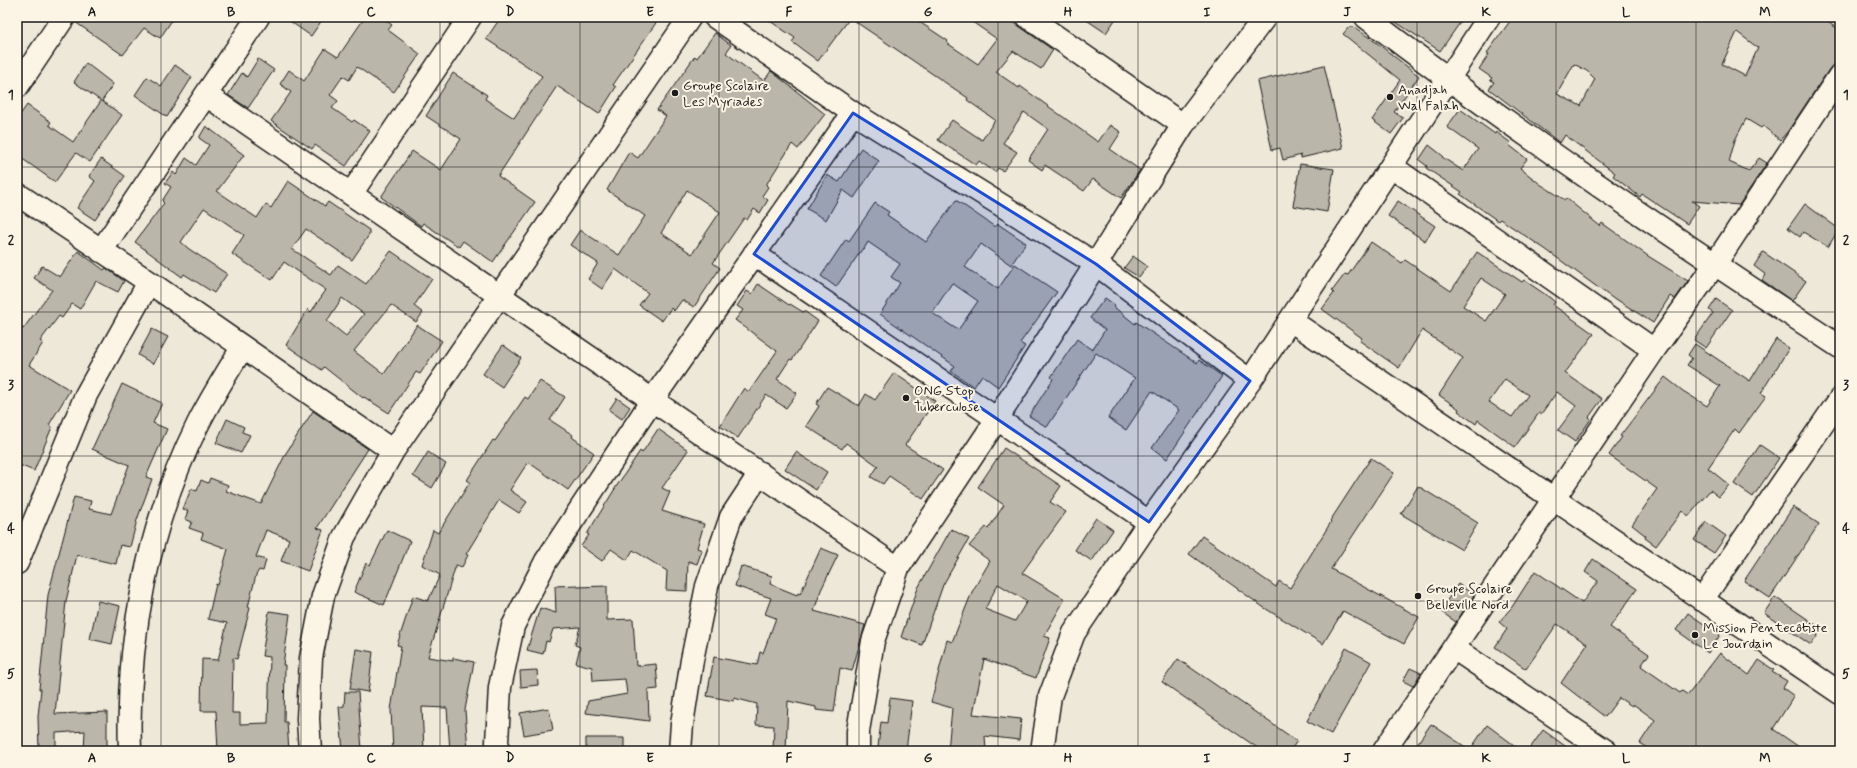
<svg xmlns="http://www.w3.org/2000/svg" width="1857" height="768" viewBox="0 0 1857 768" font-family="Mynerve,sans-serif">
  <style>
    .building { fill: #bab6aa; stroke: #1c1c1c; fill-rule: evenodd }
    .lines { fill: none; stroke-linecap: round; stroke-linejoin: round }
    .minor-casing { stroke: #1c1c1c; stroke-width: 25 }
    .minor { stroke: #fcf5e5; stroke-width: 22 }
    .marked { fill: #1d4ed8; fill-opacity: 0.2; stroke: #1d4ed8; stroke-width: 3; stroke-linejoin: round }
    .grid { fill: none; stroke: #1c1c1c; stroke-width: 1; stroke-opacity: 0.55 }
    .poi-dot { fill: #1c1c1c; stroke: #fcf5e5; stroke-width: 1.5 }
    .labels { text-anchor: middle; stroke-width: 4; stroke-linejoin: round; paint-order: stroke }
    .poi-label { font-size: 14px; fill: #1c1c1c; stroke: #fcf5e5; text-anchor: start }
    .neatline { fill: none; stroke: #1c1c1c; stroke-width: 1.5 }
    .grid-label { font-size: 13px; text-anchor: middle; font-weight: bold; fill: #1c1c1c }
  </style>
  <rect width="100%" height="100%" fill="#eee8d9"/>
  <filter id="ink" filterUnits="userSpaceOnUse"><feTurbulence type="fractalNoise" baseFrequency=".025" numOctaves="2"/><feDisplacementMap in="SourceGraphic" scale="8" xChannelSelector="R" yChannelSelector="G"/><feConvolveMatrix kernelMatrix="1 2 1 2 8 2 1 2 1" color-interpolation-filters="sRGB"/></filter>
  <g filter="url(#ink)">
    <!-- building -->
    <path class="building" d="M76 17H174L160 38 144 28 123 55 75 22Z
      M284 17H324L311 36Z
      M365 17H381L392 25 388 30 420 54 394 92 357 67 349 80 343 76 330 95 338 101 332 108 352 122 354 120 370 131 346 166 315 145 312 149 271 121 291 92 280 84 289 70 304 81 325 49 338 57Z
      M501 17H660L613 85 616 87 599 114 557 86 498 176 535 202 493 262 463 241 459 247 423 223 421 226 381 197 412 151 441 170 461 139 426 116 453 73 487 95 485 99 514 118 542 76 486 39Z
      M764 17H912L948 41 947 43 978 64 997 39 965 17H1006L1053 50 1041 69 1013 51 996 72 1019 88 1020 86 1098 142 1110 125 1121 132 1110 149 1140 170 1121 198 1093 179 1084 191 1045 165 1042 170 1028 160 1048 129 1024 112 1003 143 1017 152 1003 171 998 168 995 172 979 161 976 165 938 140 952 120 982 140 995 120 967 100 968 98 850 18 818 61 792 42 795 38Z
      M1082 17H1117L1106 33Z
      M1388 17H1464L1440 51Z
      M1513 17H1832L1829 23 1840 30V62L1830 68 1788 131 1780 140 1763 126 1761 128 1746 119 1735 140 1729 162 1749 171 1759 158 1767 163 1739 205 1692 201 1699 206 1687 224 1642 194 1640 197 1613 176 1615 173 1565 135 1560 143 1489 89 1494 82 1490 80 1492 78 1479 69 1489 54 1487 53ZM1737 32 1758 48 1745 76 1722 64ZM1574 64 1587 71 1595 79 1581 106 1557 94Z
      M1349 27H1354L1377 43 1419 76 1394 112 1403 118 1391 134 1372 120 1400 80 1343 34Z
      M715 33 731 45 726 53 764 81 771 71 825 114 798 149 792 144 766 185 768 187 762 196 768 200 760 213 754 209 747 220 744 218 713 263 720 268 694 307 682 300 674 311 671 308 662 321 639 305 648 293 615 269 602 289 588 279 598 263 570 245 580 230 619 255 645 216 607 190 629 152 638 158 666 116 657 110 695 56 697 58ZM687 190 720 212 692 254 661 233Z
      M258 59 274 70 248 108 228 95 242 73 247 77Z
      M86 63 113 84 102 101 122 115 90 162 76 153 55 182 17 155V119L27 105 51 122 49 125 73 142 101 101 74 82Z
      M175 65 192 77 167 117 135 95 147 77 161 86Z
      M1324 65 1343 148 1301 158V155L1283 160 1280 148 1272 150 1257 81Z
      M1460 109 1495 134 1496 132 1511 143 1509 145 1527 159 1520 168 1540 184 1565 200 1566 198 1600 226 1602 223 1648 256 1688 281 1675 299 1670 296 1653 323 1616 299 1615 300 1545 249 1500 219 1498 221 1460 194 1462 192 1426 168 1427 166 1419 160 1429 145 1443 156 1442 157 1463 171 1478 149 1447 127Z
      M206 126 244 155 217 191 257 218 266 204 271 208 288 181 325 206 328 202 369 230V235L352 260 306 229 292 249 331 275 338 265 366 284 391 251 432 279 414 306 423 313 416 322 391 305 354 351 384 374 417 325 442 341 420 374 416 372 389 413 364 397 363 398 324 367 322 370 286 345 308 309 311 312 326 290 284 262 272 280 232 254 244 235 204 208 181 242 189 249 227 274 214 293 184 274 182 277 135 242 164 203 162 201 171 187 165 183 173 172 176 175 186 158 196 165 209 145 199 138ZM342 298 364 314 346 336 327 321Z
      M861 148 879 161 854 198 843 190 826 220 807 209 827 175 839 182Z
      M101 159 125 176 95 220 77 208 95 181 89 176Z
      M1300 164 1334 169 1327 212 1293 206Z
      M956 200 995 227 998 224 1026 243 1011 265 981 244 965 267 998 289 1015 264 1057 292 1020 343 1025 346 998 387 982 375 974 387 951 371 955 366 880 314 900 283 891 277 900 264 868 242 864 249 863 248 836 287 821 276 846 239 849 241 875 203 889 212 887 215 926 242ZM952 283 978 301 958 330 932 313Z
      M1398 201 1435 226 1425 241 1388 216Z
      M1805 204 1839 229 1828 247 1803 232 1800 237 1788 228Z
      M1371 242 1402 263 1405 260 1451 291 1477 252 1522 282 1524 280 1549 297 1555 302 1553 305 1594 334 1565 373 1602 399 1589 417 1591 419 1575 442 1558 430 1576 406 1557 392 1541 414 1539 413 1515 447 1478 420 1476 424 1458 411 1459 409 1439 395 1463 358 1422 330 1399 368 1360 341 1362 338 1322 309 1334 293 1332 291 1345 274 1348 275ZM1481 278 1505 294 1486 321 1463 306ZM1505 379 1528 395 1512 417 1489 402Z
      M78 251 104 270 106 268 124 281 118 292 96 281 80 309 72 304 62 318 59 316 40 341 43 343 29 365 70 390 49 425 52 427 34 471 17 464V325L23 329 52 290 34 278 42 266 60 277Z
      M1763 252 1806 281 1792 301 1762 280 1766 275 1754 266Z
      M1133 256 1147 266 1139 277 1124 268Z
      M758 284 789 305 790 304 803 312 804 311 818 321 792 360 790 359 777 379 797 393 786 408 766 395 738 438 720 426 744 388 749 392 777 351 735 320 743 310 737 306 747 291 752 294Z
      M1105 298 1115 305 1114 307 1135 324 1136 322 1197 363 1199 360 1222 376 1167 459 1152 448 1179 410 1152 391 1126 430 1108 418 1135 378 1096 353 1047 427 1029 416 1053 379 1051 377 1077 339 1092 350 1105 330 1090 318Z
      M1716 299 1732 310 1706 348 1694 340 1713 313 1709 310Z
      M152 329 168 337 153 364 138 355Z
      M1776 339 1789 348 1761 393 1766 396 1739 433 1735 429 1708 468 1729 485 1719 497 1710 490 1689 516 1682 511 1656 546 1645 538 1646 536 1632 525 1657 489 1609 455 1622 437 1620 436 1665 377 1683 391 1707 406 1720 386 1687 365 1692 358 1688 355 1695 344 1750 381Z
      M503 345 521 358 502 387 483 374Z
      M894 373 935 401 905 445 943 470 923 499 889 476 883 484 871 477 878 466 846 443 842 449 806 426 819 406 816 404 827 387 859 406 866 394 875 400Z
      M540 381 565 397 550 420 573 435 572 437 594 453 568 490 528 462 510 490 527 502 519 513 499 500 466 554 468 555 462 567 456 565 428 657 453 661V658L474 662 465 710 468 751H450L447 708 422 707 424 751H393L391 710 401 646 397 645 413 596 428 601 440 575 422 565 433 530 438 533 470 482 467 480 493 440 495 441 525 397 528 399Z
      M122 384 162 403 153 423 167 429 146 477 152 479 137 520 130 547 120 545 116 564 77 555 66 601 55 714 107 712V751H84L85 731 56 733V751H39L38 716 41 689H39L48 595 74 497 91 501 89 509 111 514 129 465 92 449Z
      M617 398 630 407 622 419 609 410Z
      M313 411 368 449 317 528 323 530 308 571 281 561 289 539 266 530 256 557 266 560 263 571 259 570 256 575 248 607 250 608 237 659 233 658 232 713H240V724L268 723 270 657 262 656 269 611 290 614 283 665H285L284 722H287L289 751H218L216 711H201L202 659 218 660 227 623 208 619 216 584 218 585 228 549 201 539 203 533 189 528 192 522 185 519 188 511 183 509 191 489 197 491 201 480 208 483 210 478 228 485 226 491 261 504 286 453Z
      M227 419 244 427 242 432 250 435 241 453 216 443Z
      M658 429 688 450 662 488 670 492 662 511 704 524 697 548 702 550 697 564 688 561 687 591 666 590 667 571 633 550 627 560 611 549 602 561 581 546 589 535 587 534 616 487 640 451 642 453Z
      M1760 445 1779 458 1753 497 1734 484Z
      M1004 448 1061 486 1050 502 1066 512 1022 573 1065 599 1044 636 1050 638 1036 678 984 659 973 714 1021 719 1019 740 985 736 986 751H948L952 708 931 702 947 640 952 642 972 592 990 561 969 546 986 527 988 529 1004 505 978 487ZM998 584 1027 601 1015 621 985 609Z
      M428 452 446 464 432 488 413 476Z
      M796 452 827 472 816 490 785 469Z
      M1371 458 1394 473 1331 569 1419 617 1404 644 1343 611 1323 644 1263 607 1189 554 1202 536 1276 587 1279 581 1290 588 1331 522 1330 521Z
      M1418 486 1478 523 1462 550 1401 514Z
      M1793 507 1819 524 1770 598 1744 581Z
      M1096 518 1113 530 1092 561 1075 550Z
      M1706 522 1726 536 1714 553 1694 540Z
      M951 529 969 539 943 585 922 645 901 637 918 588Z
      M387 530 410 541 384 605 354 592 366 563 370 565Z
      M821 548 838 555 821 590 814 611 865 625 852 671 840 668 834 712 816 710V707L788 701 786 751H773L774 726 756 725 757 704 734 698V701L707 696 714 657 757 665 760 652 763 653 776 618 765 614 771 598 735 586 741 566 772 576 770 584 797 595 798 593 800 594Z
      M1593 559 1637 589 1610 627 1649 654 1641 666 1680 693 1682 691 1688 695 1720 653 1749 675 1759 660 1774 670 1772 672 1787 681 1783 688 1794 696 1773 729 1805 751H1653L1640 743 1655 720 1633 704 1632 706 1619 698 1605 717 1561 683 1587 644 1557 624 1526 669 1495 647 1507 629 1499 622 1512 607 1535 571 1582 603 1598 581 1585 572Z
      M1458 584 1474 595 1456 622 1440 611Z
      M577 585V587L607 586V620L633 619 636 666 656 664 658 689 648 690 649 721 586 713 588 701 627 694 625 679 593 681 592 667 576 663 580 647 575 645 580 627 553 629 549 642 546 641 543 654 527 650 540 608 556 613 555 586Z
      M1775 597 1822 629 1811 645 1764 613Z
      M98 601 120 606 112 644 90 639Z
      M1688 613 1720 635 1708 653 1676 630Z
      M1346 648 1371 662 1331 734 1307 721Z
      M356 649 373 652 368 692 350 689Z
      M1178 659 1297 741 1290 751H1262L1162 682Z
      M1410 668 1421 673 1413 686 1403 681Z
      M537 670 538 685 521 687 520 671Z
      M345 692H358L362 751H343L339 707 344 706Z
      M890 698 912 701 906 751 878 747 881 722 887 723Z
      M549 708 553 730 524 735 520 713Z
      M1431 724 1470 750 1487 725 1522 751H1412Z
      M1543 730 1572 751H1528Z
      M586 738H624V751H586Z"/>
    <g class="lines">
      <defs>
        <path id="minor" d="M715 17 853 113 1096 264 1250 381
          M1028 17 1183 125
          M1366 17C1518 134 1679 241 1840 347
          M17 87 64 17
          M206 95 898 568
          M1391 166 1654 350
          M17 194 149 282 393 451
          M351 194 470 17
          M101 251 258 17
          M754 254 1149 522
          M1290 320 1840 693
          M17 563 86 395 149 282
          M1702 600 1840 399
          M1455 649 1606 751
          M130 751C126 639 148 524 198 424 211 398 227 373 242 348
          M310 751 308 719 311 658 323 596 344 537 393 451 690 17
          M499 751 497 742 500 687 513 626 546 561 653 399 853 113
          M680 751 682 724 692 660 707 586 731 517 760 473
          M858 751V731L873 641 898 568 997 419 1096 264 1183 125 1265 17
          M1042 751 1050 696 1074 633 1149 522 1250 381 1489 17
          M1384 751 1654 350 1715 264 1840 75"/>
      </defs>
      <!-- minor casing -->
      <use href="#minor" class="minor-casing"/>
      <!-- minor -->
      <use href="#minor" class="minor"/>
    </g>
  </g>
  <!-- marked area -->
  <path class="marked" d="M853 113 1096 264 1250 381 1149 522 754 254Z"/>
  <!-- grid -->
  <path class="grid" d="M161 17V751M301 17V751M440 17V751M580 17V751M719 17V751M859 17V751M998 17V751M1138 17V751M1277 17V751M1417 17V751M1556 17V751M1696 17V751M17 167H1840M17 312H1840M17 456H1840M17 601H1840"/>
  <!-- markers -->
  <g class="poi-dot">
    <circle cx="675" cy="93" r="4"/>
    <circle cx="1390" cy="97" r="4"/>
    <circle cx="906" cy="398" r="4"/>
    <circle cx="1418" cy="596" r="4"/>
    <circle cx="1695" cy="635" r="4"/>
  </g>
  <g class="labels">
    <!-- poi labels -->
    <g class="poi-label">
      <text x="683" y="90">Groupe Scolaire<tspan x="683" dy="16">Les Myriades</tspan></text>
      <text x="1398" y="94">Anadjah<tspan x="1398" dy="16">Wal Falah</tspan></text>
      <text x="914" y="395">ONG Stop<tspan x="914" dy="16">Tuberculose</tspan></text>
      <text x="1426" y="593">Groupe Scolaire<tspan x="1426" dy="16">Belleville Nord</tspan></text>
      <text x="1703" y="632">Mission Pentecôtiste<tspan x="1703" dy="16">Le Jourdain</tspan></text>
    </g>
  </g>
  <!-- margin -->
  <rect width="1857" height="768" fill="none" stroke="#fcf5e5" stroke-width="44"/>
  <rect x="22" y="22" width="1813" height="724" class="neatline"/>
  <g class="grid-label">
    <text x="92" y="16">A</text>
    <text x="231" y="16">B</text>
    <text x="371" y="16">C</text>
    <text x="510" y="16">D</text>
    <text x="650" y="16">E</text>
    <text x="789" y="16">F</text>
    <text x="928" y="16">G</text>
    <text x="1068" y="16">H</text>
    <text x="1207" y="16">I</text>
    <text x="1347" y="16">J</text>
    <text x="1486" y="16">K</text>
    <text x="1626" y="16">L</text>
    <text x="1765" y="16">M</text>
    <text x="11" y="99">1</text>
    <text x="1846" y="99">1</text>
    <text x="11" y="244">2</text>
    <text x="1846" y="244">2</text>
    <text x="11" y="389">3</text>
    <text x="1846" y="389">3</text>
    <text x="11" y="533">4</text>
    <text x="1846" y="533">4</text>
    <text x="11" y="678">5</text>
    <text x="1846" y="678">5</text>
    <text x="92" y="762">A</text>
    <text x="231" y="762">B</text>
    <text x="371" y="762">C</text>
    <text x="510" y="762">D</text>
    <text x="650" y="762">E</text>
    <text x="789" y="762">F</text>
    <text x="928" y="762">G</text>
    <text x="1068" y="762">H</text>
    <text x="1207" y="762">I</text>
    <text x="1347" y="762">J</text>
    <text x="1486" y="762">K</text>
    <text x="1626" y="762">L</text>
    <text x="1765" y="762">M</text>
  </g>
</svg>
